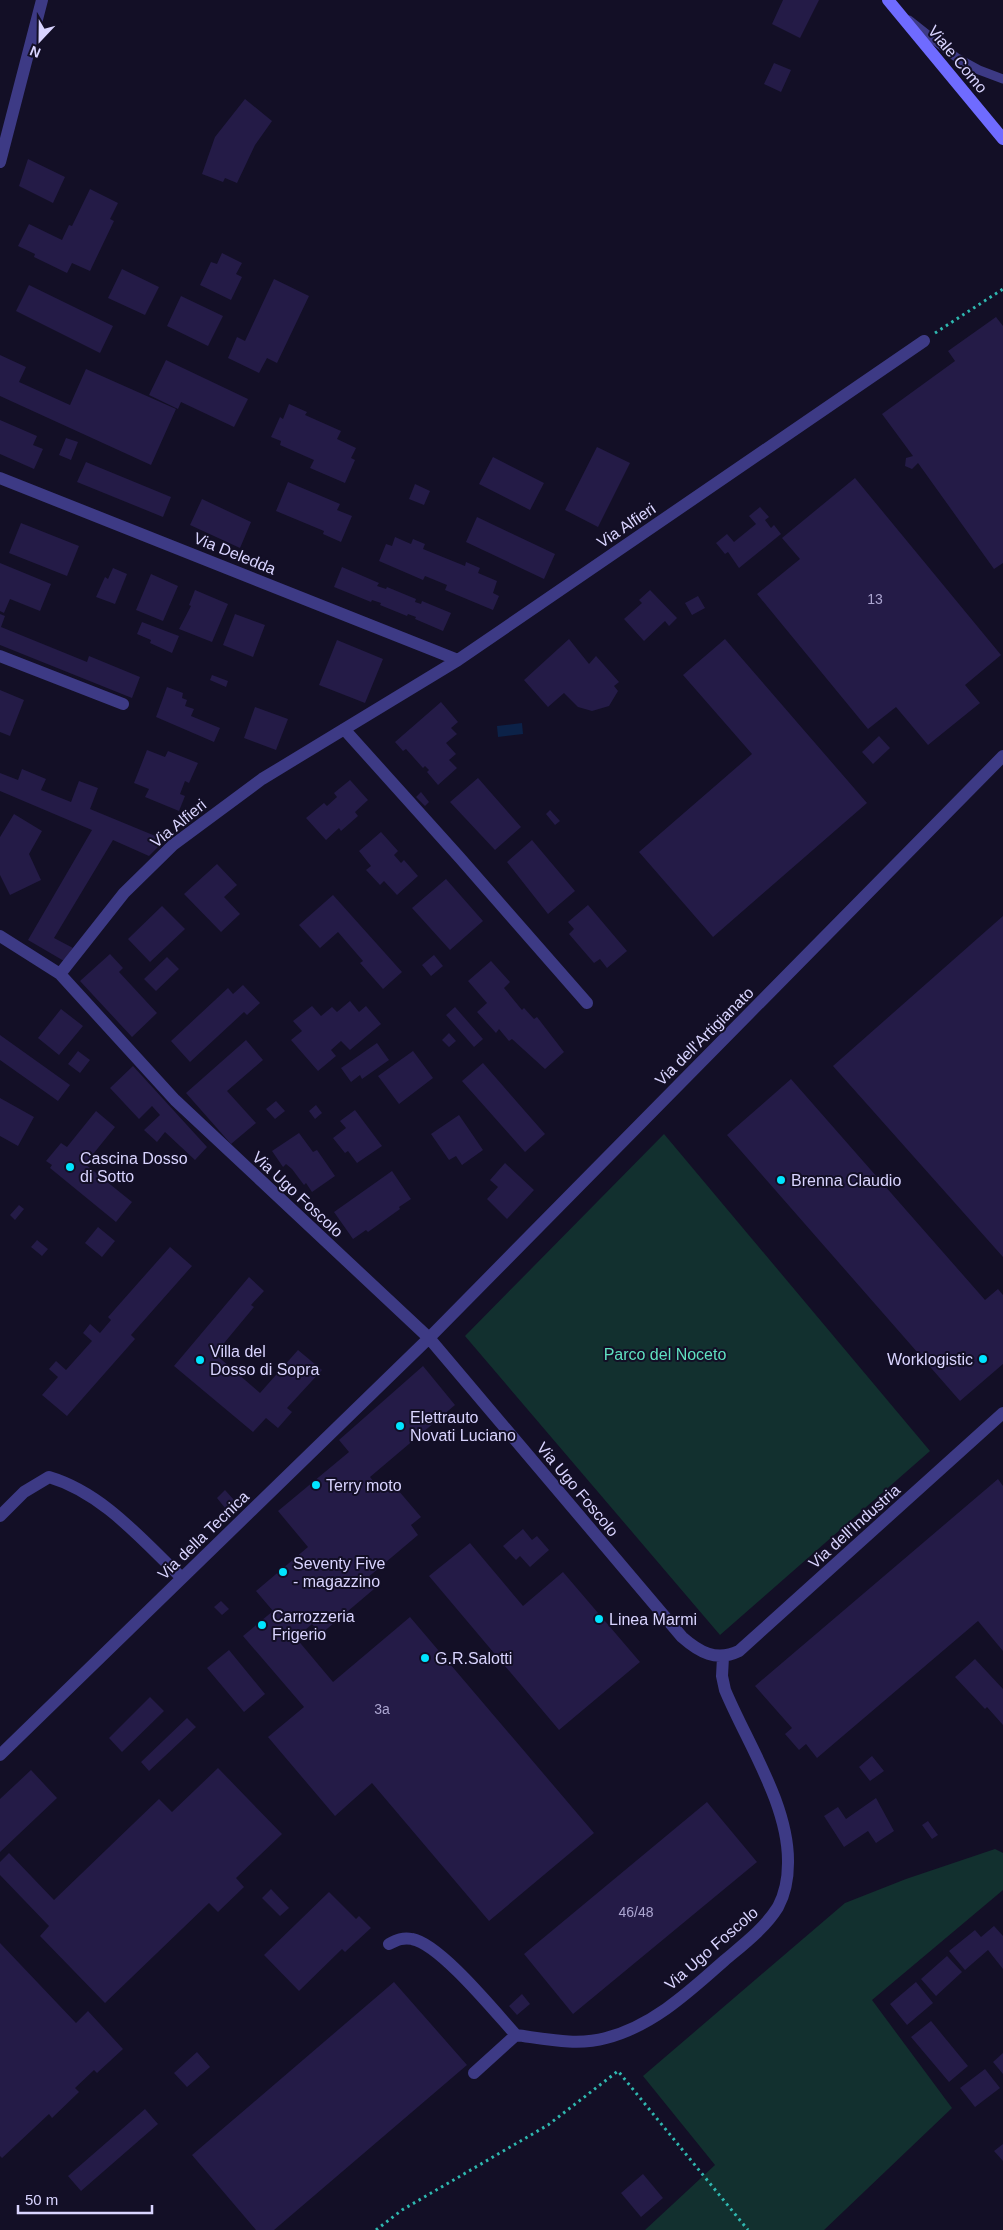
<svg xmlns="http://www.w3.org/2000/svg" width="1003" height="2230" viewBox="0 0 1003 2230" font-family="Arial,sans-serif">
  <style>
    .green { fill: #12302f }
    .water { fill: #0c2248 }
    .building { fill: #241b47 }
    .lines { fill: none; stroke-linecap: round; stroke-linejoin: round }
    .path { stroke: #2fb8b0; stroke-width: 3; stroke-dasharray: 2.5 4; stroke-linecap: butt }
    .service { stroke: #3d3a85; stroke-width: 9 }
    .minor { stroke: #3d3a85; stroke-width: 12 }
    .secondary { stroke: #6f6bff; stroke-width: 12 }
    .poi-dot { fill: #00e5ff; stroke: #130f26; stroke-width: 2 }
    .labels { text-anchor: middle; stroke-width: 4; stroke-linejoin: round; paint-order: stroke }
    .number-label { font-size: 14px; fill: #aca6d1 }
    .street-label { font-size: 16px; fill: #d9d4ff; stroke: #130f26 }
    .poi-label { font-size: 16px; fill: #d9d4ff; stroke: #130f26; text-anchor: start }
    .park-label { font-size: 16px; fill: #5fe0c0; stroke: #130f26 }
  </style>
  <rect width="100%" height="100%" fill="#130f26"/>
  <!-- green -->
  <path class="green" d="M664 1134 930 1451 720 1635 465 1336Z
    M995 1849 1003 1853V1890L872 2000 952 2108 824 2230H645L715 2165 643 2076 845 1903 906 1879Z"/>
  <!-- water -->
  <path class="water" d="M522 723 523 734 498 737 497 726Z"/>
  <!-- building -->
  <path class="building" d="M783 0H819L800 38 772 24Z
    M774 63 791 70 781 92 764 84Z
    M245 99 272 121 255 145 237 183 225 178 223 182 202 174 215 137Z
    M28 159 65 177 53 203 19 186Z
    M90 189 118 203 110 219 114 221 90 271 72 263 67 273 34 257 35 254 18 246 29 224 62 240 69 225 72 226Z
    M222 253 242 263 236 274 242 277 231 300 200 285 211 262 217 264Z
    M122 269 159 287 145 315 108 298Z
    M274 279 309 296 277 363 267 358 259 373 228 358 237 337 245 341Z
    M29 285 113 326 100 353 16 311Z
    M181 296 223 316 208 346 167 326Z
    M996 317 1003 326V563L994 569 918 463 912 469 905 466 906 458 913 456 882 414 955 361 948 351Z
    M0 355 26 367 19 382 70 405 86 369 176 409 151 465 0 396Z
    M166 360 248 399 234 427 181 402 178 409 149 395Z
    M289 404 307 412 305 415 341 431 337 439 356 448 351 458 355 460 345 483 310 468 314 460 280 445 281 441 271 437 280 417 283 419Z
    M0 420 37 436 33 445 43 449 34 469 0 454Z
    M66 438 78 442 71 460 59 455Z
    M597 447 630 463 598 527 565 510Z
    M493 457 544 483 530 510 479 484Z
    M86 462 171 497 163 517 77 482Z
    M855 478 1001 655 965 685 980 703 928 745 896 707 868 729 757 594 800 559 782 538Z
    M288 482 340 504 337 510 352 516 341 542 323 534 324 531 276 511Z
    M415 484 430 491 424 505 409 499Z
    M202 499 251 522 240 548 190 525Z
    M760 507 769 517 765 520 771 528 774 525 781 534 739 568 728 552 725 554 716 543 727 534 734 542 756 524 749 516Z
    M477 517 555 554 544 579 466 542Z
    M21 523 79 546 67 576 9 553Z
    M395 537 411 544 413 539 425 544 423 549 465 566 466 562 480 568 478 573 497 581 493 593 499 596 493 610 445 590 447 585 425 576 423 580 379 561 386 544 392 546Z
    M0 563 51 584 40 611 10 599 4 613 0 611Z
    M342 567 379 583 377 586 386 589 387 587 416 599 415 602 421 604 422 601 451 613 443 631 415 619 416 617 408 614 407 616 380 605 381 603 372 600 371 602 334 587Z
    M113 568 127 574 115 604 96 597 105 577 108 579Z
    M151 574 178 586 163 621 136 610Z
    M195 590 228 604 212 642 179 629 191 606 189 605Z
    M650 590 677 618 669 626 665 621 644 641 624 619 642 603 639 600Z
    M698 596 705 608 692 615 685 603Z
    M0 614 5 616 1 627 87 662 89 656 140 677 132 698 0 645Z
    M235 614 265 625 253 657 223 645Z
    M142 622 179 636 172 653 150 643 151 640 137 634Z
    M569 639 589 664 596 656 619 682 614 686 618 691 609 706 592 711 578 707 564 693 548 707 524 680Z
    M725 639 867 803 713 937 639 852 752 754 683 675Z
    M337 640 383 659 365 703 319 685Z
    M212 675 228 681 226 687 210 680Z
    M167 687 183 693 182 698 187 700 185 706 194 709 191 716 220 728 214 742 156 717Z
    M0 690 24 700 10 736 0 732Z
    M441 702 458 722 451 728 457 734 446 743 456 754 449 760 457 768 438 785 427 772 429 770 425 766 423 768 406 749 403 751 395 742Z
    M255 707 288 719 276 750 244 738Z
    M879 736 890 748 873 764 862 752Z
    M147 750 165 757 168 751 198 763 189 783 185 781 180 794 185 796 179 811 145 797 149 789 134 783Z
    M22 769 46 779 41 790 71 802 79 781 98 788 90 809 165 840 149 856 113 840 54 938 73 948 64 961 28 940 92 830 0 791V773L18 780Z
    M478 778 521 827 495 850 450 802Z
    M350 780 368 800 355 812 358 816 341 831 339 828 326 840 306 818 324 803 327 806 337 797 334 793Z
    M421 792 429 802 425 806 416 797Z
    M550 810 560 821 555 825 546 814Z
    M14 814 42 831 29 854 41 880 10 895 0 875V837Z
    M381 832 398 851 394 855 401 863 404 860 418 876 397 895 384 881 380 885 366 870 371 866 359 851Z
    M532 840 575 891 548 914 507 862Z
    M217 864 237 885 224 897 240 914 221 932 184 894Z
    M446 879 483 921 450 950 412 908Z
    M333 895 402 972 383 989 360 963 363 961 338 932 320 948 299 925Z
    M588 905 627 951 607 968 600 959 594 963 569 934 574 929 568 922Z
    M162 906 185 929 150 962 128 939Z
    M1003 916V1257L833 1066Z
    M110 954 123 968 119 972 157 1013 132 1037 80 981Z
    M434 955 443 966 431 976 422 965Z
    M167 957 179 969 156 991 144 979Z
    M491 961 510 982 504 988 522 1010 524 1008 534 1019 537 1017 564 1052 545 1069 512 1039 509 1041 499 1029 496 1033 477 1012 487 1003 468 981Z
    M243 985 260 1003 247 1015 244 1012 190 1062 171 1041 228 988 233 994Z
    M350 1001 359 1012 366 1006 381 1024 350 1050 341 1041 331 1050 336 1056 318 1071 291 1040 302 1031 293 1021 312 1006 321 1016 332 1007 337 1012Z
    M455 1007 483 1039 474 1047 446 1015Z
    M61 1009 83 1026 59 1055 38 1038Z
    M449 1033 456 1041 449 1047 442 1040Z
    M0 1035 70 1085 58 1101 0 1060Z
    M246 1040 263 1060 227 1091 256 1123 231 1144 186 1093Z
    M377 1043 389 1060 362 1079 360 1075 351 1082 341 1068Z
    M78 1051 90 1060 80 1073 68 1064Z
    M413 1051 433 1078 399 1104 378 1076Z
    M483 1063 545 1134 525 1152 462 1081Z
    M133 1066 207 1147 195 1160 165 1132 157 1142 144 1130 160 1115 152 1106 139 1119 110 1088Z
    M791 1079 985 1300 998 1289 1003 1295V1364L960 1401 727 1135Z
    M0 1098 34 1117 18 1146 0 1136Z
    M276 1101 285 1111 275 1119 266 1109Z
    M316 1105 322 1113 315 1119 309 1111Z
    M355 1110 382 1146 357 1163 348 1151 345 1153 333 1138 346 1128 340 1121Z
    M96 1111 115 1127 85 1164 132 1202 116 1222 50 1168 52 1165 46 1161 61 1143 67 1147Z
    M459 1115 483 1150 462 1165 456 1156 449 1160 431 1134Z
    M299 1133 313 1152 317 1150 335 1176 312 1192 306 1183 304 1185 292 1169 286 1164 283 1167 272 1151Z
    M505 1163 534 1190 507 1219 487 1199 498 1187 490 1180Z
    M392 1171 411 1199 399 1207 400 1209 368 1232 366 1230 353 1239 334 1212Z
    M19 1205 24 1209 15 1220 10 1215Z
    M98 1227 115 1241 102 1257 85 1243Z
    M37 1240 48 1249 42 1256 31 1247Z
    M170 1247 192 1266 131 1335 135 1339 67 1416 42 1395 58 1377 49 1369 56 1361 66 1370 92 1341 83 1333 90 1324 100 1333 111 1320 108 1317Z
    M249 1277 264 1291 251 1305 254 1307 215 1354 260 1393 298 1350 322 1370 287 1408 292 1412 278 1428 266 1418 253 1432 174 1366Z
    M423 1366 455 1405 370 1477 382 1492 392 1483 421 1517 411 1525 418 1535 366 1579 374 1589 321 1634 312 1624 296 1638 333 1682 410 1617 594 1833 489 1921 372 1783 335 1816 268 1737 304 1707 243 1636 273 1611 256 1591 308 1547 278 1511 349 1452 339 1440Z
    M998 1479 1003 1486V1651L978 1621 817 1758 806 1744 799 1750 785 1734 792 1728 755 1686Z
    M225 1490 234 1500 225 1508 217 1498Z
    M523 1529 532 1540 537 1536 549 1550 530 1567 520 1556 516 1560 503 1546Z
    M470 1543 523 1606 563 1572 640 1662 559 1730 429 1576Z
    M221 1601 229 1609 222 1615 214 1607Z
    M229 1650 265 1694 244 1712 207 1668Z
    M975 1659 1003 1689V1725L987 1707 985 1709 955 1677Z
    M150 1697 164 1711 122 1752 109 1738Z
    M187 1718 196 1727 149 1771 141 1762Z
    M872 1756 884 1771 870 1781 859 1767Z
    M218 1768 282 1834 236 1878 244 1887 218 1912 209 1903 105 2003 40 1936 49 1926 0 1875V1862L9 1853 54 1900 159 1799 172 1812Z
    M31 1770 57 1798 0 1852V1799Z
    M876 1798 894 1831 876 1843 868 1831 844 1847 824 1816 838 1807 846 1819Z
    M707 1802 757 1862 573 2014 524 1954Z
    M928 1821 938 1835 932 1839 922 1825Z
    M271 1889 289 1908 280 1916 262 1898Z
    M329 1892 356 1919 359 1916 371 1928 345 1952 342 1949 299 1991 264 1955Z
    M994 1926 1003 1936V1969L988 1950 965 1970 949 1951 975 1930 981 1937Z
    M0 1943 76 2023 88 2011 123 2049 97 2073 94 2070 75 2088 79 2092 52 2118 49 2114 2 2158 0 2156Z
    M947 1956 962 1972 936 1996 921 1979Z
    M394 1982 467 2065 274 2230H256L192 2155Z
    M916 1982 933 2003 907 2025 890 2004Z
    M522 1994 530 2004 517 2015 509 2006Z
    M931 2021 968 2066 949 2082 911 2037Z
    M197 2052 210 2067 187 2087 174 2073Z
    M1003 2053V2074L993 2062Z
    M985 2069 1000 2088 975 2107 960 2088Z
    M145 2109 158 2124 81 2191 68 2176Z
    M1003 2144V2161L994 2151Z
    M643 2174 663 2198 641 2217 621 2193Z"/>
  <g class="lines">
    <!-- path -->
    <path class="path" d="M935 333 1003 289
      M376 2230 402 2210 548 2125 618 2071 748 2230"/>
    <!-- service -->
    <path class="service" d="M909 20 957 58 979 70 1003 79"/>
    <!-- minor -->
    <path class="minor" d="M0 162 42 0
      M0 478 458 660
      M0 656 123 704
      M344 729 460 858 587 1003
      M0 936 60 974 175 1100 429 1338 682 1637C699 1652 716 1662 739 1651L1003 1413
      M60 974 124 893 173 845 262 779 458 660 924 341
      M0 1516 24 1492 49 1477C103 1493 142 1540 182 1578
      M0 1755 429 1338 1003 756
      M389 1944C397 1940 403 1937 412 1939 440 1944 495 2012 516 2035
      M474 2073 516 2035C546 2039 577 2046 606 2038 653 2026 690 1991 725 1960 744 1944 765 1928 778 1907 785 1894 788 1878 788 1863 789 1805 747 1743 725 1690L722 1676 723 1657"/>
    <!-- secondary -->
    <path class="secondary" d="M888 0 1003 139"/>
  </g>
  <!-- markers -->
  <g class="poi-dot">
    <circle cx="70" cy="1167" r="5"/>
    <circle cx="781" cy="1180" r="5"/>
    <circle cx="983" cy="1359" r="5"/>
    <circle cx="200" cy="1360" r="5"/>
    <circle cx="400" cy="1426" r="5"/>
    <circle cx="316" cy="1485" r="5"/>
    <circle cx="283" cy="1572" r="5"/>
    <circle cx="599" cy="1619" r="5"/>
    <circle cx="262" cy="1625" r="5"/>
    <circle cx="425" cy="1658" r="5"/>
  </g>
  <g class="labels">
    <!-- number labels -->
    <g class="number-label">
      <text x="875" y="604">13</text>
      <text x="382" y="1714">3a</text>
      <text x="636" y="1917">46/48</text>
    </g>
    <!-- street labels -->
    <g class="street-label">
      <text transform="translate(958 59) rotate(50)" y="6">Viale Como</text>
      <text transform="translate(626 525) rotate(-34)" y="6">Via Alfieri</text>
      <text transform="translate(235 553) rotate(22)" y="6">Via Deledda</text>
      <text transform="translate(178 823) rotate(-39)" y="6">Via Alfieri</text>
      <text transform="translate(704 1036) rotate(-45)" y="6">Via dell'Artigianato</text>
      <text transform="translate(298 1194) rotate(43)" y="6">Via Ugo Foscolo</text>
      <text transform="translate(578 1489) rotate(50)" y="6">Via Ugo Foscolo</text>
      <text transform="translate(854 1526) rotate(-42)" y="6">Via dell'Industria</text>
      <text transform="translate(203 1535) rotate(-44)" y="6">Via della Tecnica</text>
      <text transform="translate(711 1948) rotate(-41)" y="6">Via Ugo Foscolo</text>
    </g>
    <!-- poi labels -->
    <g class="poi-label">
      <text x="80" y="1164">Cascina Dosso<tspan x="80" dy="18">di Sotto</tspan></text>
      <text x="791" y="1186">Brenna Claudio</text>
      <text x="210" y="1357">Villa del<tspan x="210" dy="18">Dosso di Sopra</tspan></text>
      <text x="973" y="1365" text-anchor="end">Worklogistic</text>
      <text x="410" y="1423">Elettrauto<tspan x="410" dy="18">Novati Luciano</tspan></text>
      <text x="326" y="1491">Terry moto</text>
      <text x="293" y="1569">Seventy Five<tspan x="293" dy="18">- magazzino</tspan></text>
      <text x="272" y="1622">Carrozzeria<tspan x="272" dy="18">Frigerio</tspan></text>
      <text x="609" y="1625">Linea Marmi</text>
      <text x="435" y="1664">G.R.Salotti</text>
    </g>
    <!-- park labels -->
    <g class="park-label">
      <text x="665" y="1360">Parco del Noceto</text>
    </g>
  </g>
  <!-- north arrow -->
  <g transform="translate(40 40) rotate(202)" stroke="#130f26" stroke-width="4" paint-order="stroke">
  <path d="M0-4L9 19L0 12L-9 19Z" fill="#d9d4ff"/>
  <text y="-8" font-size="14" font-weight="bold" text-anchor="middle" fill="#d9d4ff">N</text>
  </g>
  <!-- scale -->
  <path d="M18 2205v8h134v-8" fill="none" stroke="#d9d4ff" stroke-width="2.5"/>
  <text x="25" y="2205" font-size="15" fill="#d9d4ff" stroke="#130f26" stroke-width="4" paint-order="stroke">50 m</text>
</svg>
